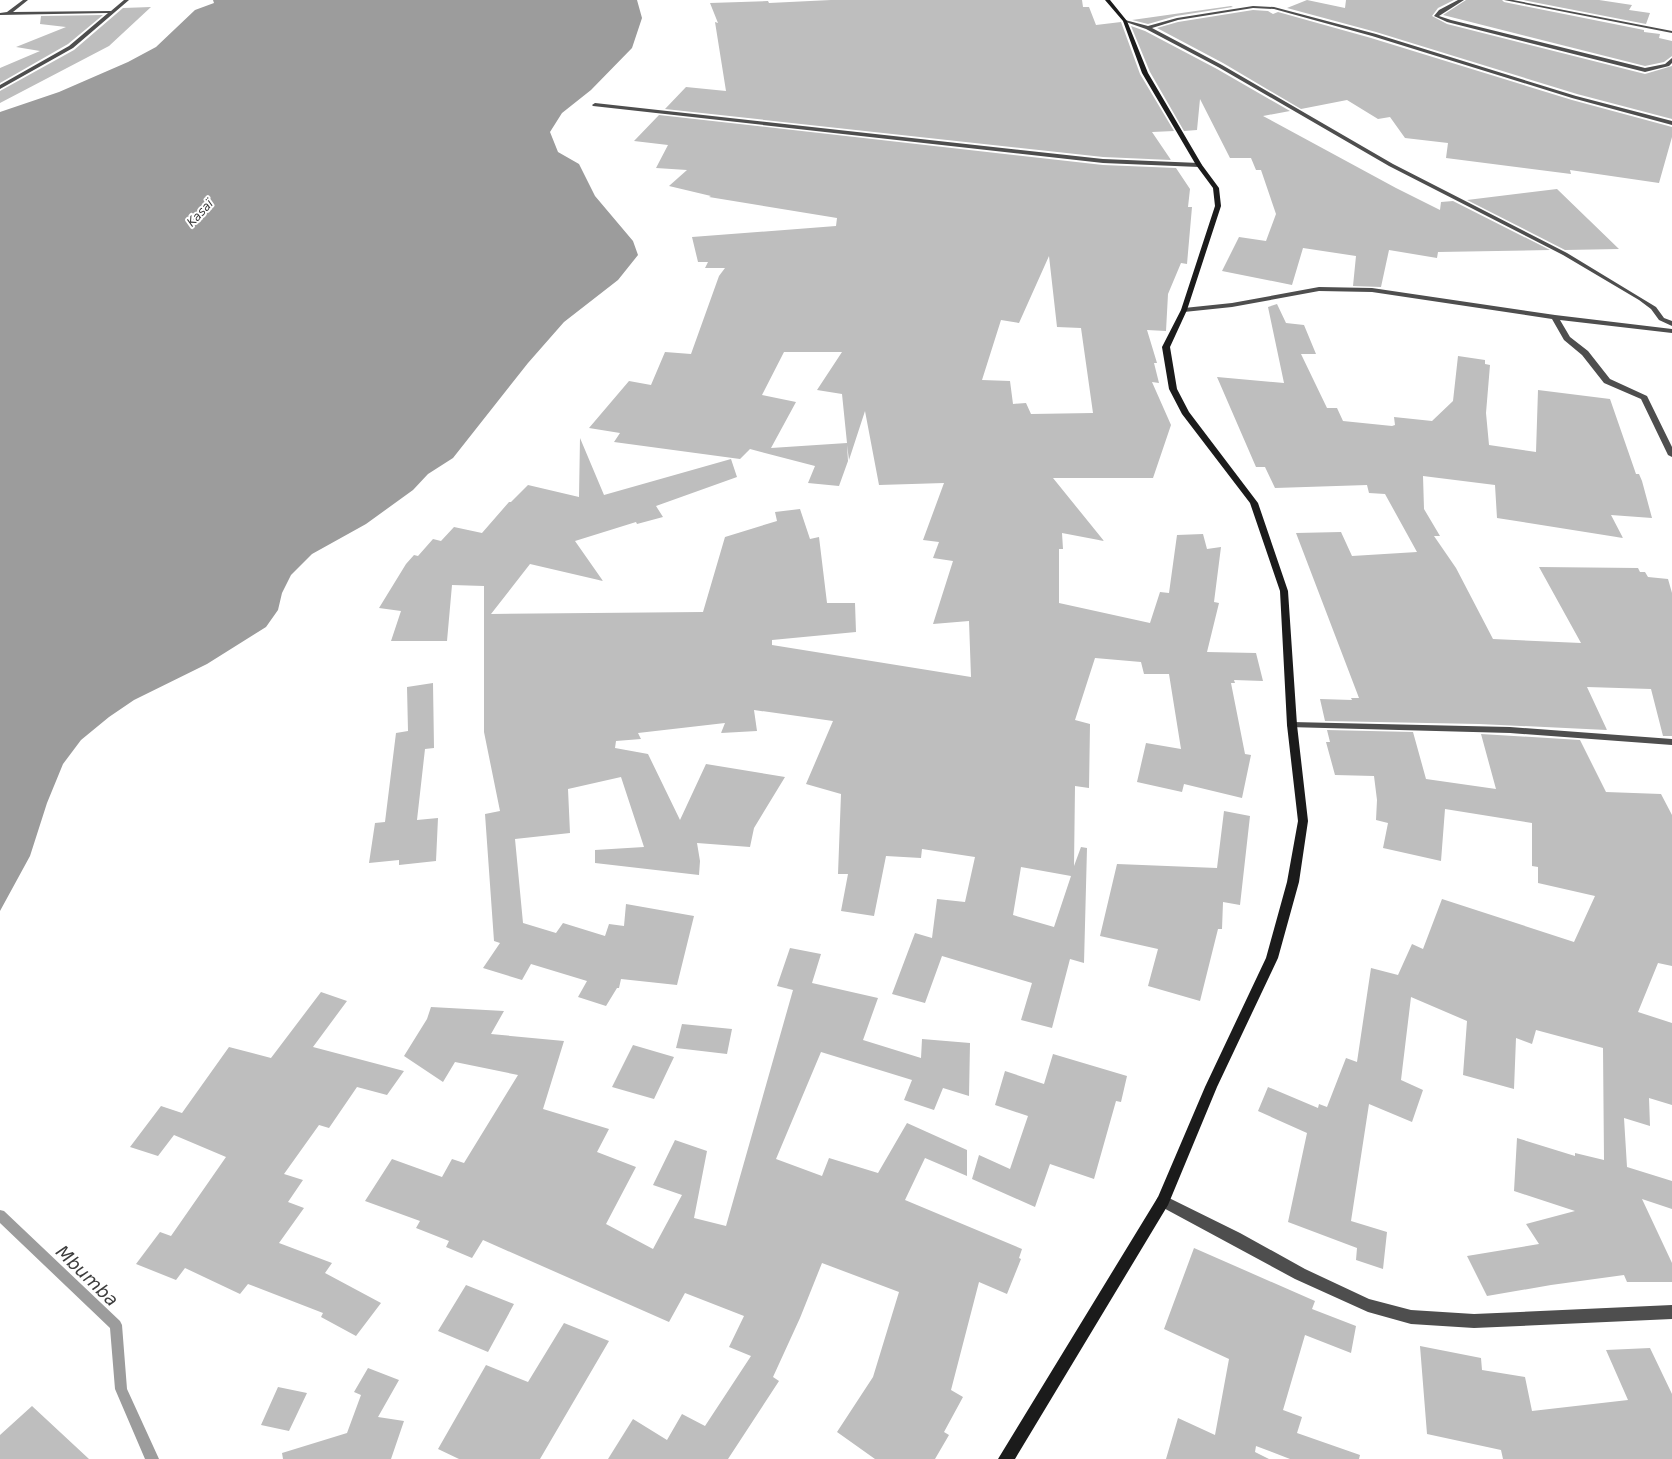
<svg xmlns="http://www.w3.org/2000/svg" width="1672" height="1459" viewBox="0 0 1672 1459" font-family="'DejaVu Sans',sans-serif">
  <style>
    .water { fill: #9c9c9c }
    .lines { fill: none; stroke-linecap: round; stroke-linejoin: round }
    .stream { fill: #9c9c9c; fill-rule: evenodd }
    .building { fill: #bebebe; fill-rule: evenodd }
    .street { fill: #4e4e4e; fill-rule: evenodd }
    .secondary { fill: #1b1b1b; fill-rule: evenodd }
    .labels { text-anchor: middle; stroke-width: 4; stroke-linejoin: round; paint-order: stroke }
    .far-water-label { font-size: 12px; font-style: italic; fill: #3d3d3d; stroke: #fff }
    .near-water-label { font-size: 18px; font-style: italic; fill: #3d3d3d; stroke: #fff }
  </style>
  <rect width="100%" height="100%" fill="#fff"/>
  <!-- water -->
  <path class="water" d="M213 0H637L642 18 632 48 591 90 562 113 550 132 558 152 579 164 595 196 633 241 638 255 618 280 564 322 528 363 453 458 428 474 413 490 366 524 312 554 291 575 282 593 278 610 266 627 207 664 134 700 109 717 81 740 63 764 47 803 30 856 0 911V112L59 92 128 62 156 47 195 10 214 3Z"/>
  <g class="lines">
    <!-- stream -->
    <path class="stream" d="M0 1210 4 1211 120 1321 122 1325 127 1389 159 1459H145L115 1389 110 1328 0 1223Z"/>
  </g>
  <!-- building -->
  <path class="building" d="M831 0H1082L1083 7H1089L1096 25 1121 22 1140 74 1174 131 1152 132 1171 160 1103 157 665 109 686 87 726 91 715 22 718 23 710 3 768 1 769 3Z
    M1307 0 1345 8 1346 0H1454L1438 8 1432 16 1447 24 1645 74 1672 66V119L1577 94 1376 32 1287 8Z
    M1466 0H1502L1504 2 1644 30V32L1660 34 1659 38 1672 41V56L1664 62 1645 66 1443 15Z
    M1523 0H1599L1632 5 1629 10 1650 13 1646 24Z
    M1231 6 1233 7 1176 16 1148 24 1132 20Z
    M151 7 109 46 0 103V91L74 50 123 8Z
    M1253 10 1268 11 1273 14 1278 12 1371 38 1572 100 1672 127V137L1659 183 1570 170 1571 174 1446 158 1448 143 1405 138 1390 117 1378 119 1347 100 1301 109 1223 63 1157 28 1178 22Z
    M103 15 68 44 0 83V68L40 51 16 47 66 27 40 24 41 16Z
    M1131 26 1145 31 1217 69 1290 111 1263 116 1396 188 1440 210 1441 202 1453 201 1550 250 1438 252 1437 258 1389 250 1381 287 1353 286 1356 256 1303 248 1292 285 1222 271 1239 237 1266 241 1276 214 1261 170H1256L1251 158H1230L1200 99 1197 130 1184 131 1150 72Z
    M659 115 1103 165 1176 168 1190 189 1188 207H1192L1187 264 1181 263 1168 294 1166 331 1147 330 1157 363H1154L1159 383 1152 382 1171 425 1153 478H1053L1104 541 1062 533 1063 549H1059V603L1150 623 1160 592 1169 593 1177 535 1203 534 1207 549 1221 547 1214 602 1219 603 1207 652 1256 653 1263 681 1234 680 1235 683H1231L1245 754 1251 755 1242 798 1184 784 1182 792 1137 782 1146 743 1181 749 1169 674H1144L1141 662 1095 658 1075 720 1090 724 1089 788 1075 786 1074 866 1081 847 1087 848 1084 963 1070 959 1052 1028 1021 1020 1032 983 942 956 925 1003 892 994 915 933 932 938 937 899 965 902 975 857 922 849 921 858 886 856 874 916 841 911 848 874H838L841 794 806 784 833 721 754 710 757 731 721 733 725 723 638 733 641 739 616 741 615 748 648 754 680 820 706 764 785 777 754 828 750 847 697 843 700 861 699 875 595 863V850L644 847 621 777 568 789 570 833 515 839 523 923 556 933 563 923 605 936 609 924 624 926 626 904 694 916 677 985 621 979 619 988H617L606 1006 578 997 587 981 531 964 522 980 483 968 500 943 494 941 485 814 500 811 484 732V586L452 585 447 641H391L401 611 379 608 406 564 414 555 418 556 433 539 441 541 454 527 482 533 509 502H511L528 485 579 497 580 438 604 495 731 459 737 477 656 506 663 517 637 524 636 522 575 541 603 581 530 564 491 614 703 612 725 537 777 521 775 512 800 509 810 539 819 537 827 603H855L856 632 772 640V645L971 677 969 621 933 624 953 561 933 558 939 542 923 540 944 483 879 485 865 411 849 460 847 445 848 461 839 486 808 483 815 466 750 449 740 459 614 442 620 433 589 428 629 381 651 385 665 352 691 354 719 276 725 268H705L708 262H698L692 237 836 226 837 218 709 197 711 196 669 186 687 170 656 168 668 145 634 141ZM1049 256 1057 327 1081 328 1093 413 1031 414 1026 403 1013 404 1010 381 982 380 1001 320 1019 323ZM784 352H842L817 390 842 394 847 443 771 448 796 402 762 395ZM1021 867 1071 876 1054 927 1013 915Z
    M1557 189 1619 249 1565 250 1467 200Z
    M1277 304 1286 323 1304 325 1316 354H1301L1327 408H1337L1343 421 1392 426 1395 425 1394 417 1432 421 1453 401 1458 356 1485 360V364L1490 365 1486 413 1489 445 1536 452 1538 390 1610 399 1636 474H1639L1642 481 1652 518 1611 515 1623 538 1497 518 1495 485 1423 476 1424 509 1440 536H1434L1456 568 1493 639 1581 643 1539 567 1638 568 1640 572H1645L1648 577 1668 579 1672 593V736H1663L1651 689 1587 687 1607 730 1479 724 1325 721 1320 699 1352 700 1351 698H1359L1296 533 1341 532 1352 556 1417 552 1385 494 1369 493 1367 485 1275 488 1265 467H1256L1217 377 1284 383 1268 307Z
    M433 683 434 748 425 749 417 820 438 818 436 861 399 865V860L369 863 375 823 385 822 396 733 408 731 407 687Z
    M1327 730 1413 732 1426 779 1496 789 1481 734 1580 740 1606 792 1661 794 1672 815V966L1658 963 1638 1012 1672 1023V1105L1649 1098 1650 1126 1624 1118 1627 1167 1672 1181V1209L1642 1199 1672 1263V1282H1627L1624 1275 1551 1285 1487 1296 1467 1256 1539 1244 1526 1224 1575 1211 1514 1191 1517 1138 1575 1156V1153L1604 1160 1603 1048 1536 1030 1532 1044 1516 1038 1514 1089 1463 1075 1467 1021 1411 997 1401 1080 1423 1090 1412 1122 1369 1104 1351 1221 1387 1232 1383 1269 1356 1260 1357 1248 1288 1222 1307 1133 1258 1111 1268 1087 1318 1108 1319 1104 1327 1107 1346 1058 1357 1062 1371 968 1398 975 1412 944 1423 949 1442 899 1574 942 1595 896 1538 883V867L1532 866V823L1445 809 1441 861 1383 848 1388 823 1376 820 1377 800 1374 776 1335 775 1326 742H1330Z
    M1224 811 1250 816 1240 905 1223 902 1222 929H1218L1200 1001 1148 986 1158 949 1100 936 1117 864 1217 868Z
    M790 948 821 954 812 983 878 998 863 1040 921 1058 922 1039 970 1043 969 1096 943 1088 934 1110 904 1100 912 1080 821 1052 776 1159 822 1176 829 1158 878 1173 907 1123 967 1150V1176L925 1158 905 1200 1022 1249 1019 1258 1021 1259 1007 1294 979 1282 951 1390 963 1397 944 1432 949 1435 935 1459H875L837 1432 873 1377 899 1292 822 1263 800 1318 773 1377 779 1381 728 1459H608L633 1419 667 1440 682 1414 705 1426 751 1356 729 1347 744 1316 685 1293 669 1322 483 1240 472 1258 446 1247 449 1241 416 1228 420 1221 365 1201 392 1159 442 1177 452 1159 464 1163 518 1075 455 1062 443 1082 404 1056 427 1019 431 1007 504 1011 491 1034 564 1041 543 1109 609 1129 597 1152 636 1167 606 1224 653 1249 682 1195 653 1185 675 1140 707 1151 694 1218 726 1226 793 990 777 986Z
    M321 992 347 1001 313 1047 404 1071 387 1095 357 1087 329 1128 319 1125 284 1174 303 1180 288 1202 304 1208 279 1243 332 1263 325 1273 381 1303 356 1336 321 1317 323 1313 248 1284 240 1294 185 1268 176 1280 136 1264 160 1232 171 1236 226 1157 174 1135 158 1156 130 1147 161 1106 182 1113 229 1047 271 1058Z
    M682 1024 732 1029 727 1054 676 1048Z
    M633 1045 674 1057 654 1099 612 1087Z
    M1053 1054 1127 1076 1121 1102 1116 1101 1094 1179 1050 1164 1035 1207 972 1179 979 1155 1010 1169 1028 1116 995 1105 1005 1071 1044 1084Z
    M1194 1248 1315 1301 1312 1309 1356 1326 1351 1353 1305 1335 1283 1410 1302 1417 1297 1433 1360 1455 1359 1459H1290L1256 1446 1255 1452 1269 1459H1166L1178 1418 1215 1435 1229 1359 1164 1329Z
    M466 1285 514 1304 488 1352 438 1331Z
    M564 1323 609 1341 540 1459H459L438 1449 486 1365 528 1382Z
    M1420 1346 1481 1358 1482 1370 1525 1377 1532 1411 1628 1400 1606 1350 1650 1348 1672 1394V1459H1503L1501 1450 1427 1434Z
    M368 1368 399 1380 378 1417 404 1421 391 1459H283L282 1453 347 1433 361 1395 354 1392Z
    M278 1387 307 1393 289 1431 261 1425Z
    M32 1406 89 1459H0V1435Z"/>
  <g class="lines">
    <!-- street -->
    <path class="street" d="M23 0H28L13 12 111 11 124 0H129L73 48 0 89V85L69 46 108 13 0 15V13L7 12Z
      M1458 0H1464L1439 16 1451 20 1645 68 1665 64 1672 58V63L1669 66 1645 72 1447 22 1434 16 1439 10Z
      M1504 0H1513L1672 31V33Z
      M1253 6 1274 7 1376 34 1576 96 1672 121V125L1572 98 1372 36 1274 9 1253 8 1178 20 1152 28 1222 65 1393 164 1567 253 1656 307 1664 318 1672 321V326L1659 320 1651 309 1639 300 1563 255 1389 166 1218 67 1146 29 1123 21 1125 20 1148 26 1177 18Z
      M595 103 1103 159 1199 163 1202 165 1199 167 1103 163 593 106 592 105Z
      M1319 287 1372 288 1555 315 1672 329V333L1560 320 1570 337 1588 351 1610 379 1647 396 1672 447V457L1668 455 1641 399 1604 383 1582 355 1564 340 1552 319 1372 292 1319 291 1232 307 1184 312 1181 310 1184 308 1232 303Z
      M1292 722 1510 727 1672 739V745L1510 733 1288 727 1287 725 1288 723Z
      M1163 1195 1240 1233 1305 1269 1369 1299 1411 1310 1474 1314 1672 1305V1319L1474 1328 1411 1324 1368 1312 1295 1279 1158 1205 1156 1201 1158 1197Z"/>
    <!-- secondary -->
    <path class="secondary" d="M1105 0H1110L1127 21 1148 73 1202 165 1219 188 1221 206 1187 310 1170 347 1177 389 1189 412 1258 503 1288 591 1297 725 1308 821 1299 882 1278 958 1217 1087 1168 1205 1015 1459H998L1158 1197 1205 1087 1266 958 1287 882 1298 821 1287 725 1280 591 1250 503 1182 414 1169 389 1162 347 1181 310 1215 206 1213 188 1196 165 1142 73 1123 21Z"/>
  </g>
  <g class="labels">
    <!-- far-water labels -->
    <g class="far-water-label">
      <text transform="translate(200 213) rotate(-47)" y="4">Kasaï</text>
    </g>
    <!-- near-water labels -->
    <g class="near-water-label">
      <text transform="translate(87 1276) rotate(44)" y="6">Mbumba</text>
    </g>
  </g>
</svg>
